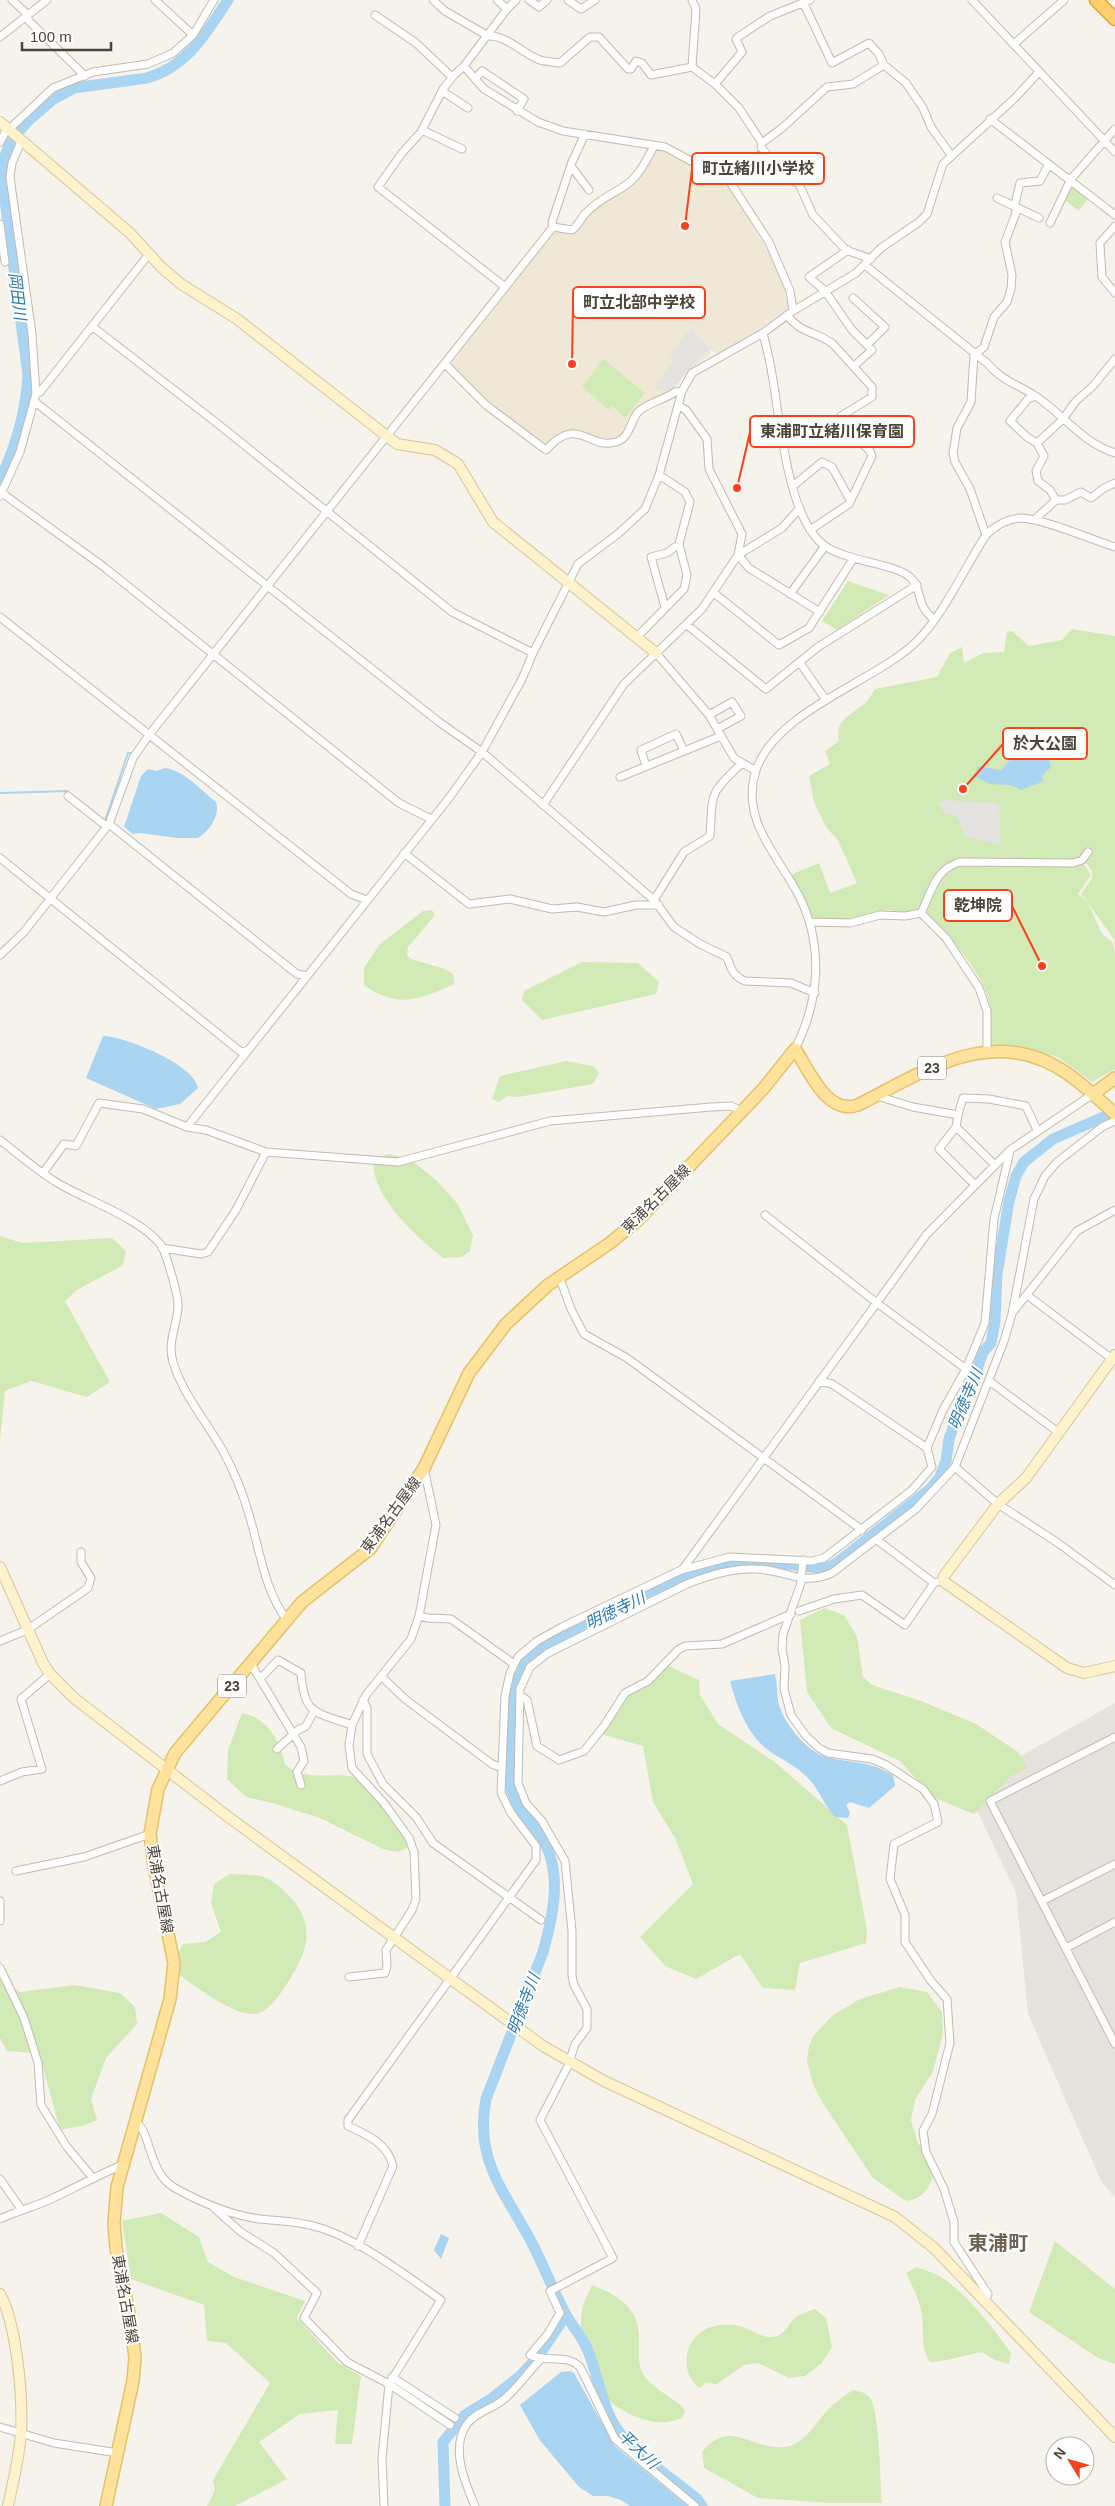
<svg xmlns="http://www.w3.org/2000/svg" width="1115" height="2506" viewBox="0 0 1115 2506" font-family="Helvetica,'Noto Sans JP',sans-serif">
  <style>
    .industrial { fill: #e6e2dd }
    .education { fill: #efe8d6 }
    .green { fill: #d2eab5 }
    .parking { fill: #e5e3e0 }
    .water { fill: #a9d4f2 }
    .lines { fill: none; stroke-linecap: round; stroke-linejoin: round }
    .stream { stroke: #a9d4f2; stroke-width: 2 }
    .river { stroke: #a9d4f2; stroke-width: 11 }
    .street-casing { stroke: #c2bbae; stroke-width: 9 }
    .secondary-casing { stroke: #d6c79b; stroke-width: 12 }
    .primary-casing { stroke: #e6c16a; stroke-width: 14 }
    .highway-casing { stroke: #e0a43c; stroke-width: 15 }
    .street { stroke: #fff; stroke-width: 7 }
    .secondary { stroke: #fff3cd; stroke-width: 10 }
    .primary { stroke: #ffe39c; stroke-width: 11 }
    .highway { stroke: #ffcf6e; stroke-width: 12 }
    .labels { text-anchor: middle; stroke-width: 4; stroke-linejoin: round; paint-order: stroke }
    .shield { fill: #fff; stroke: #817c74; stroke-width: 1 }
    .shield-label { font-size: 14px; font-weight: bold; fill: #4b4439 }
    .street-label { font-size: 15px; fill: #4b4439; stroke: #fff }
    .water-label { font-size: 16px; font-style: italic; fill: #2e7ab2; stroke: #fff }
    .district-label { font-size: 20px; font-weight: bold; fill: #6e6250; stroke: #fff }
    .leader { fill: none; stroke: #fc3f1d; stroke-width: 2 }
    .callout-dot { fill: #fc3f1d; stroke: #fff; stroke-width: 2 }
    .callout { fill: #fff; stroke: #fc3f1d; stroke-width: 2 }
    .callout-label { font-size: 16px; text-anchor: middle; font-weight: bold; fill: #4b4439 }
  </style>
  <rect width="100%" height="100%" fill="#f6f3ec"/>
  <!-- industrial -->
  <path class="industrial" d="M1115 1703V2198L1101 2181 1028 2014 1016 1893 966 1787Z"/>
  <!-- education -->
  <path class="education" d="M662 149 729 184 780 273 789 308 758 330 718 353 710 350 711 354 686 372 671 392 637 410 622 435 610 439 565 432 555 437 546 446 486 402 451 363 554 232 557 230 571 235 577 233 587 213 636 179 656 150Z"/>
  <!-- green -->
  <path class="green" d="M1073 183 1090 196 1079 211 1062 198Z
    M603 359 645 393 625 418 612 405 609 410 582 387Z
    M848 581 889 595 837 630 822 621Z
    M1072 629 1115 636V948L1114 939 1088 903 1102 934 1113 943 1115 953V1069L1092 1082 1058 1057 1028 1049 987 1051C988 1037 992 1019 990 1005 983 972 948 934 924 911L942 874 958 865 1084 864 1091 875 1078 894 1087 901 1081 894 1092 878V871L1086 863 958 860C933 869 931 888 920 911L907 913 890 910 848 919H812L790 875 819 863 830 893 857 883 838 840 826 827 814 802 809 776 830 764 825 751 839 741C834 721 850 715 863 705 868 701 872 694 875 689L937 677 950 653 962 647 964 663 983 653 1004 652 1007 632 1012 631 1029 646 1062 640Z
    M432 910 435 915 408 947 407 955 411 959 445 969 453 974 454 984C420 1000 397 1009 364 985V968L379 945 423 911Z
    M582 962 638 963 659 982 656 994 542 1020 522 1000 524 991Z
    M566 1061 593 1066 599 1073 593 1084 518 1097 508 1096 498 1102 492 1099 500 1076Z
    M389 1154 410 1159 437 1181 457 1203 473 1235 470 1251 462 1257 443 1258C417 1237 368 1194 374 1158Z
    M0 1236 22 1243 112 1238 126 1251 123 1265 77 1290 65 1301 110 1382 87 1397 31 1381 5 1391 0 1440Z
    M824 1608 844 1615 857 1637 863 1677 872 1685 921 1701 976 1724 1018 1752 1027 1766 1022 1771 1011 1776 974 1814 932 1797 900 1761 831 1728 807 1692 800 1620Z
    M664 1664 699 1680 700 1695 718 1724 776 1763 847 1825 867 1930 866 1943 800 1963 795 1990 763 1988 740 1954 696 1979 665 1966 640 1937 693 1884 675 1838 653 1802 643 1746 601 1734 626 1689 654 1673Z
    M242 1713C268 1718 280 1741 285 1765 313 1785 336 1768 363 1780 377 1786 390 1802 398 1815 405 1825 413 1833 413 1845L398 1852 383 1849 320 1818 272 1803 246 1797 227 1779 228 1750Z
    M230 1874C240 1875 251 1874 261 1876 272 1879 284 1890 291 1898 320 1930 303 1960 283 1990 276 1999 267 2013 255 2014 234 2016 195 1986 178 1974L176 1956 183 1944 205 1942 221 1932 211 1903 214 1884Z
    M0 1959 5 1982 20 1992 75 1985 120 1993 135 2007 137 2024 106 2058 91 2099 97 2120 82 2126 60 2130 41 2060 34 2053 7 2051 0 2038Z
    M900 1987 927 1992 942 2012 943 2034 933 2071 915 2100 911 2120 917 2141 935 2170C931 2186 924 2199 906 2201L873 2178 822 2102 813 2084 807 2061 809 2046 814 2035 833 2015 860 1999Z
    M161 2213 199 2237 208 2262 234 2277 305 2301 297 2318 337 2362 361 2376 352 2444H335L338 2410 300 2414 259 2442 287 2479 235 2506H207L215 2490 213 2480 270 2383 226 2343 207 2341 204 2305 131 2279 122 2221Z
    M1055 2241 1115 2289V2364L1098 2358 1029 2312Z
    M917 2267C924 2270 932 2272 939 2276 964 2290 994 2329 1011 2353L1009 2364 995 2360 982 2352C964 2355 948 2361 930 2362 920 2347 924 2331 922 2315 920 2300 912 2286 906 2273Z
    M592 2285C616 2294 638 2307 639 2335 640 2349 636 2364 645 2377 654 2388 670 2397 682 2406L685 2411 682 2418C664 2425 648 2423 630 2414 622 2410 612 2404 605 2397 587 2378 576 2331 583 2306 585 2299 589 2292 592 2285Z
    M815 2309 826 2318 832 2347 821 2364 805 2376 789 2378 758 2363 744 2365 717 2384 705 2383 699 2388C688 2378 685 2368 687 2354 693 2326 722 2320 746 2328 753 2331 763 2338 771 2337 785 2337 788 2323 797 2316 802 2313 810 2311 815 2309Z
    M853 2390C859 2391 867 2393 870 2398 880 2412 880 2483 882 2503H830L758 2498 704 2468 702 2452C731 2417 750 2451 786 2447 806 2444 818 2418 832 2406 838 2400 846 2395 853 2390Z"/>
  <!-- parking -->
  <path class="parking" d="M691 328 710 349 697 360 671 392 656 389 657 382 673 361 670 354Z
    M945 800 999 803 1001 845 965 837 956 815 945 814 940 805 939 802H943Z"/>
  <!-- water -->
  <path class="water" d="M1026 745 1037 751 1043 758 1049 759 1051 767 1042 776 1044 781 1021 790 1011 785 990 784 973 776 977 773V766L1001 770 1015 754 1014 750Z
    M165 768C185 771 201 790 216 802 221 815 208 832 198 838H178L139 833 133 834 124 827 141 776 148 769 156 771Z
    M103 1036C126 1037 194 1064 198 1088L180 1104 156 1109 86 1078Z
    M775 1674C777 1683 777 1692 778 1701 782 1721 807 1753 827 1757 854 1764 867 1760 893 1775L895 1786 869 1808 850 1802 846 1805 850 1813 848 1818 835 1817C824 1805 819 1789 807 1777 796 1766 785 1761 772 1753 748 1737 737 1707 730 1681Z
    M441 2234 449 2238 441 2259 434 2250Z
    M570 2371 574 2373 615 2446 688 2506H630L621 2500 608 2496H593L579 2487 539 2439 520 2405 561 2372Z"/>
  <g class="lines">
    <!-- stream -->
    <path class="stream" d="M0 793 67 791 70 794
      M84 804 105 821 128 753H131"/>
    <!-- river -->
    <path class="river" d="M0 480C16 446 26 413 28 375L3 185 5 156 11 140 29 120 52 100 74 88 147 78C188 66 206 33 228 0
      M445 2506 443 2442 465 2415 491 2399 520 2376 538 2357 566 2315
      M702 2506 697 2499C672 2478 633 2454 615 2426 601 2403 598 2375 588 2351 583 2338 573 2327 566 2315 554 2292 544 2267 532 2243 505 2192 474 2160 486 2099L543 1952C554 1913 564 1867 538 1832 526 1817 513 1803 510 1783 508 1762 511 1684 521 1667 536 1642 653 1589 685 1576 703 1569 725 1562 744 1561 771 1559 799 1568 827 1568L838 1562 930 1489 940 1477 946 1461 949 1439 969 1384 975 1375 983 1352 991 1343 995 1321 997 1274 1009 1201 1016 1176 1024 1162 1053 1139 1115 1112"/>
    <defs>
      <path id="street" d="M12 0 25 12 29 21 85 76
        M155 0 193 35
        M433 0 445 11 488 36C507 35 523 54 540 60 546 62 553 62 560 63L590 37H599L628 69H631L636 61 642 63 651 75 692 67
        M497 0 507 9
        M529 0 539 7 547 0
        M568 0 581 9 595 0
        M692 0 696 9 692 67
        M972 0 1115 152
        M804 4 832 63 869 43 879 54 884 65
        M375 15 416 43 452 77
        M0 37 47 0
        M1014 44 1064 0
        M464 66 484 89 538 122 563 131 665 147 730 182 769 242 790 291 793 311
        M692 67 715 84 739 108 762 143 761 147 783 175 799 184 813 215 846 250 871 259
        M475 79 482 71 524 99 517 111
        M715 84 742 52 736 39 738 37 770 16 810 0
        M442 91 468 108
        M990 119 1115 215
        M422 130 462 149
        M0 142 5 133 53 88 93 72 148 64 173 53 193 35 214 0
        M762 143 782 128 827 87 853 84 884 65 906 83 923 108 931 127 951 155
        M571 166 589 190
        M720 178 765 152
        M997 198 1039 218
        M1050 223 1071 179 1115 129
        M0 224 5 262
        M553 226 552 222 572 162 585 134
        M1115 226 1100 243 1102 277 1115 293
        M848 250 809 277 825 291 852 330 872 350 854 366
        M866 266 987 363C1000 379 1016 384 1034 395 1061 412 1082 443 1115 453
        M505 287 378 187 402 153 421 132 443 89 454 75 464 66 507 9 516 0
        M853 298 885 327 867 345
        M787 315C801 334 816 331 833 344L872 387V397L841 416 839 422 870 451 872 456 849 504 810 530
        M93 327 218 424 452 612 533 653
        M763 333C766 346 770 360 772 374 780 418 787 519 825 546 849 562 893 563 910 577 920 586 918 599 924 608 926 613 931 616 934 620
        M974 355 984 347 994 317 1007 302 1011 289 1012 275 1005 242 1016 213 1015 204 1020 183 1040 181 1049 164
        M974 355 971 402 957 428 953 453 955 462 970 489 986 535
        M445 364 486 405 546 450C578 414 588 450 616 442 630 438 630 422 638 412 647 403 664 400 675 392L682 391
        M36 394 40 392 149 254
        M1035 396 1028 399 1010 421 1027 437 1037 443
        M34 401 439 722 482 752 654 900 674 927 700 944 727 957C731 969 733 976 745 981L791 983 815 993
        M793 486 822 462 832 467 850 500
        M2 493 104 567 399 803 431 819
        M0 496 20 452 36 394 32 334 10 177 12 163 21 142
        M1056 500 1050 490 1038 481 1036 471 1044 456 1037 443 1062 420 1076 401 1093 386 1115 359
        M1034 520 1056 500H1065L1081 492 1091 498 1104 488 1115 483
        M738 555 749 568 820 612
        M738 555 782 528 799 509
        M714 593 779 645 809 628 853 559
        M790 594 825 546
        M665 607 651 557 667 553 679 544
        M0 617 351 894 367 900
        M687 625 766 689 818 647 917 585
        M637 637 684 589 687 575 679 544 690 502 685 492 659 475
        M656 653 709 715 734 758 756 771
        M800 663 826 700
        M709 715 732 702 741 716 717 729
        M646 766 641 750 676 734 684 751
        M620 777 721 736
        M68 796 106 826
        M543 805 624 684 702 609 738 555 742 534 709 469 707 439 686 410 679 406
        M109 824 297 974 307 976
        M404 853 469 904 510 899 552 909 577 907 604 912 636 905H659
        M0 858 241 1052 248 1050
        M654 900 684 852 710 836C713 793 708 795 741 764
        M921 913 946 938 979 988 987 1011V1051
        M810 922 850 923 880 915 905 916 921 913C932 891 935 869 960 862L1073 863 1082 860 1088 852
        M0 955 24 932 109 824 133 758 149 735 553 227 572 230C579 225 581 217 587 212 598 200 613 194 626 185 639 176 647 159 654 146
        M795 1049C820 1000 824 944 798 894 777 854 740 820 756 770 777 710 873 683 916 642 943 616 965 567 986 535 995 526 1008 519 1021 518 1041 518 1093 540 1115 547
        M877 1096 913 1107 958 1115 963 1098 989 1099 1026 1106 1037 1130
        M958 1115 956 1127 939 1149 974 1184
        M187 1127 449 798 482 752 522 679 533 653 578 564 619 533 645 509 659 475 682 391 692 373 763 333 793 311 856 273 881 248 919 222 927 214 943 164 1015 98 1039 72
        M956 1127 995 1165
        M0 1140C20 1155 39 1173 61 1185 89 1201 141 1219 161 1245 166 1253 179 1297 178 1307 177 1326 167 1342 173 1362 183 1395 207 1422 223 1451 234 1471 244 1496 250 1518 260 1551 265 1592 287 1620
        M43 1173 64 1144 76 1146 99 1103 143 1109 187 1127 206 1130 266 1152 398 1162 550 1121 711 1107 731 1106 742 1111
        M765 1215 877 1303 966 1369
        M162 1248 201 1254 208 1252 236 1210 266 1152
        M559 1276 571 1309 584 1334 627 1358 862 1530
        M1027 1295 1112 1359
        M1013 1312 1077 1231 1115 1210
        M989 1381 1058 1432
        M927 1448 943 1410 966 1369 985 1323 994 1219 1010 1151
        M955 1467 998 1504 1058 1543 1115 1585
        M877 1540 934 1583 937 1582
        M682 1570 927 1234 1010 1150 1093 1094
        M801 1579 803 1560
        M802 1580 783 1634 782 1649 785 1666 784 1689 791 1715 806 1736 819 1748 828 1753 872 1759 886 1765 923 1789 934 1804 938 1822 894 1844 890 1879 905 1915V1942L931 1981 947 1999 950 2043 932 2114 923 2131 926 2152 944 2189 954 2222V2242L988 2294 984 2301
        M799 1611 834 1599 862 1595 905 1625 934 1583
        M419 1616 428 1618 451 1619 514 1664
        M0 1641 27 1630 88 1588 91 1578 81 1562V1552
        M251 1664 301 1747 304 1761 297 1772 301 1785
        M381 1676 405 1699 492 1764 502 1768
        M260 1679 278 1660 301 1673C304 1716 316 1712 352 1725
        M520 1695 527 1700 537 1746 559 1760 584 1751 604 1726 625 1693 648 1681 678 1650 685 1646 722 1644 791 1614
        M363 1700 367 1708V1754L383 1784 416 1817 433 1843 541 1920
        M1115 1737 990 1801 1115 2044
        M277 1749 298 1730 306 1726 314 1711
        M0 1781 22 1772 42 1769 21 1699 50 1674
        M16 1871 84 1857 150 1834
        M0 1901V1921
        M1042 1901 1115 1864
        M1066 1948 1115 1922
        M0 1968 24 2018 38 2063 41 2105 67 2147 92 2177
        M349 1977 385 1973 387 1966 386 1950 412 1910 416 1899 414 1852 409 1838 384 1803 352 1768 349 1745 352 1725 366 1695 411 1639 419 1616 436 1525 424 1468
        M135 2122C151 2129 148 2174 175 2188 202 2203 229 2215 260 2219 279 2221 298 2221 317 2227 357 2238 407 2276 441 2300L389 2384 382 2459 384 2506
        M0 2179 21 2209
        M215 2209 241 2232 274 2253 317 2293 304 2318 347 2362 389 2384 450 2425
        M0 2219C17 2211 34 2207 51 2199 75 2188 98 2175 122 2165
        M358 2246 393 2166C388 2144 368 2135 348 2126V2120L536 1860V1846L511 1813 501 1793 505 1696 510 1673 518 1657 537 1641 562 1627 681 1570 730 1557 812 1561 824 1558 912 1490 932 1467 927 1448 832 1384 819 1381
        M392 2377 455 2418
        M0 2427 54 2443 118 2453
        M475 2506C465 2483 450 2448 467 2424 476 2412 492 2409 503 2400 517 2389 527 2373 540 2360
        M695 2506 615 2439 580 2367C566 2353 546 2363 530 2355L547 2335 560 2313 550 2291 613 2258 540 2120 568 2066 575 2044 587 2028V2009L574 1985 572 1976V1931L565 1861 542 1821 526 1803 518 1783 520 1689 530 1667 548 1653 687 1584C709 1575 731 1568 755 1569 787 1569 799 1587 832 1573L916 1509 955 1467 1004 1341 1012 1314 1034 1199 1045 1176 1057 1162 1102 1127 1115 1121"/>
      <path id="secondary" d="M0 122 130 233 161 267 181 284 237 319 397 444 435 450 458 464 493 522 656 653
        M1115 1355 1026 1478 998 1504 944 1576 943 1581 1067 1668 1084 1673 1115 1666
        M0 1567 43 1663 50 1674 74 1698 231 1819 543 2046 604 2081 895 2217 934 2248 1115 2437
        M0 2294C17 2325 23 2398 21 2434 19 2458 13 2482 8 2506"/>
      <path id="primary" d="M1093 1094 1115 1078
        M106 2506 133 2381 135 2357 130 2319 116 2248 114 2223 117 2187 170 1999 174 1963 154 1866 150 1834 158 1789 175 1753 302 1602 370 1549 424 1468 469 1373 506 1324 548 1285 610 1243 638 1220 764 1088 795 1049C809 1070 827 1116 858 1105 925 1071 995 1022 1068 1074 1085 1086 1100 1100 1115 1114"/>
      <path id="highway" d="M1096 0 1115 19"/>
    </defs>
    <!-- street casing -->
    <use href="#street" class="street-casing"/>
    <!-- secondary casing -->
    <use href="#secondary" class="secondary-casing"/>
    <!-- primary casing -->
    <use href="#primary" class="primary-casing"/>
    <!-- highway casing -->
    <use href="#highway" class="highway-casing"/>
    <!-- street -->
    <use href="#street" class="street"/>
    <!-- secondary -->
    <use href="#secondary" class="secondary"/>
    <!-- primary -->
    <use href="#primary" class="primary"/>
    <!-- highway -->
    <use href="#highway" class="highway"/>
  </g>
  <g class="labels">
    <!-- shield labels -->
    <g class="shield">
      <rect x="918" y="1056.5" width="28" height="23" rx="4"/>
      <rect x="218" y="1674.5" width="28" height="23" rx="4"/>
    </g>
    <g class="shield-label">
      <text x="932" y="1073">23</text>
      <text x="232" y="1691">23</text>
    </g>
    <!-- street labels -->
    <g class="street-label">
      <text transform="translate(656 1199) rotate(-45)" y="5">東浦名古屋線</text>
      <text transform="translate(391 1515) rotate(-54)" y="5">東浦名古屋線</text>
      <text transform="translate(160 1889) rotate(80)" y="5">東浦名古屋線</text>
      <text transform="translate(125 2299) rotate(80)" y="5">東浦名古屋線</text>
    </g>
    <!-- water labels -->
    <g class="water-label">
      <text transform="translate(18 296) rotate(83)" y="6">岡田川</text>
      <text transform="translate(965 1399) rotate(-67)" y="6">明徳寺川</text>
      <text transform="translate(615 1610) rotate(-26)" y="6">明徳寺川</text>
      <text transform="translate(523 2004) rotate(-69)" y="6">明徳寺川</text>
      <text transform="translate(639 2449) rotate(44)" y="6">平大川</text>
    </g>
    <!-- district labels -->
    <g class="district-label">
      <text x="998" y="2250">東浦町</text>
    </g>
  </g>
  <!-- callouts -->
  <path class="leader" d="M685 226L692 169M572 364L573 302M737 488L750 432M963 789L1003 744M1042 966L1012 906"/>
  <g class="callout-dot">
    <circle cx="685" cy="226" r="5"/>
    <circle cx="572" cy="364" r="5"/>
    <circle cx="737" cy="488" r="5"/>
    <circle cx="963" cy="789" r="5"/>
    <circle cx="1042" cy="966" r="5"/>
  </g>
  <g class="callout">
    <rect x="692" y="153" width="132" height="31" rx="5"/>
    <rect x="573" y="287" width="132" height="31" rx="5"/>
    <rect x="750" y="416" width="164" height="31" rx="5"/>
    <rect x="1003" y="728" width="84" height="31" rx="5"/>
    <rect x="944" y="890" width="68" height="31" rx="5"/>
  </g>
  <g class="callout-label">
    <text x="758" y="174">町立緒川小学校</text>
    <text x="639" y="308">町立北部中学校</text>
    <text x="832" y="437">東浦町立緒川保育園</text>
    <text x="1045" y="749">於大公園</text>
    <text x="978" y="911">乾坤院</text>
  </g>
  <!-- north arrow -->
  <g transform="translate(1070 2461) rotate(307)"><circle r="24" fill="#ffffff" stroke="#b7b4b0"/>
  <path d="M0-4L9 19L0 12L-9 19Z" fill="#fc3f1d"/>
  <text y="-8" font-size="14" font-weight="bold" text-anchor="middle" fill="#4b4439">N</text>
  </g>
  <!-- scale -->
  <path d="M22 42v8h89v-8" fill="none" stroke="#4b4439" stroke-width="2.5"/>
  <text x="30" y="42" font-size="15" fill="#4b4439" stroke="#ffffff" stroke-width="4" paint-order="stroke">100 m</text>
</svg>
